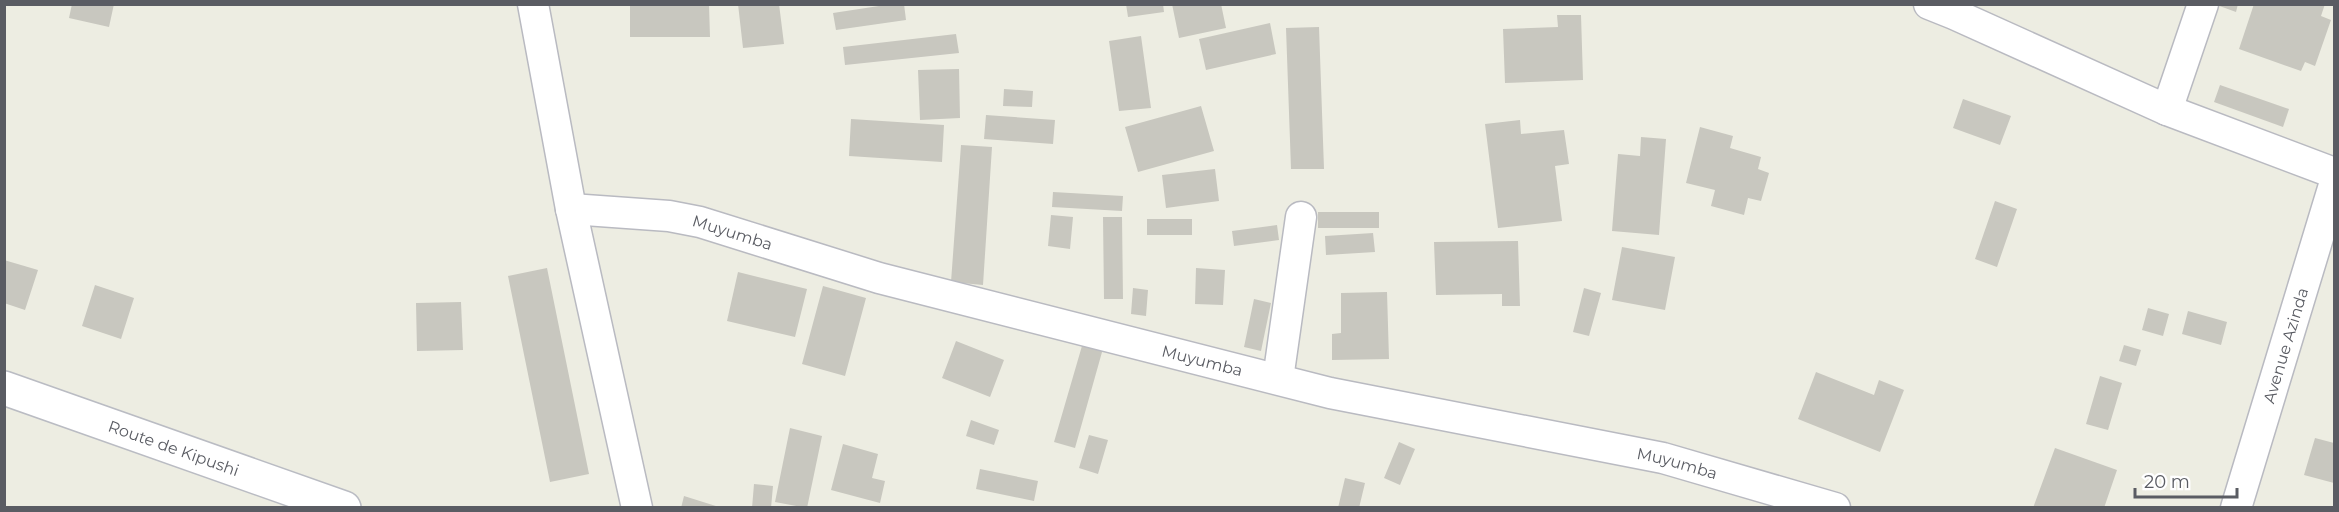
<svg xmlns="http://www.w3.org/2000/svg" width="2339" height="512" viewBox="0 0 2339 512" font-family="Montserrat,sans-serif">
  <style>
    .building { fill: #c8c7bf }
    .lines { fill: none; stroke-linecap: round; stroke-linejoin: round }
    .minor-casing { stroke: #b9bac1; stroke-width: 33 }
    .secondary-casing { stroke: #babcc3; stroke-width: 36 }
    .minor { stroke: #fff; stroke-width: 30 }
    .secondary { stroke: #fff; stroke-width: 33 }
    .labels { text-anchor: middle; stroke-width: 5; stroke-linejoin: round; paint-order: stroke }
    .street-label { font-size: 16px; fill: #5a5c63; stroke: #fff }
  </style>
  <rect width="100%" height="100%" fill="#edede2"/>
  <!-- building -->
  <path class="building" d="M72 4H114L109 27 69 18Z
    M630 4H709L710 37H630Z
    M738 4H779L784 44 743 48Z
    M892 4H904L906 20 836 30 833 13Z
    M1126 4H1163L1164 12 1128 17Z
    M1172 4H1221L1226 28 1179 38Z
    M2214 4H2238L2236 12Z
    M2254 4H2325L2321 16 2331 20 2315 66 2305 62 2301 71 2239 49Z
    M1557 15H1581L1583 80 1505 83 1503 29 1558 27Z
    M1270 23 1276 54 1206 70 1199 39Z
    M1319 27 1324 169H1291L1286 28Z
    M956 34 959 53 845 65 843 47Z
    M1141 36 1151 108 1119 111 1109 41Z
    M959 69 960 118 920 120 918 70Z
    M2220 85 2289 109 2283 127 2214 102Z
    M1004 89 1033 91 1032 107 1003 106Z
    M1963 99 2011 116 2000 145 1953 128Z
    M1201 106 1214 151 1138 172 1125 127Z
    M986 115 1055 120 1053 144 984 139Z
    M851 119 944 125 942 162 849 156Z
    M1520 120 1521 134 1564 130 1569 164 1555 166 1562 221 1498 228 1485 124Z
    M1700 127 1733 136 1730 148 1761 157 1758 169 1769 173 1761 201 1748 198 1744 215 1711 206 1715 190 1686 183Z
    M1641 137 1666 139 1659 235 1612 231 1618 154 1640 156Z
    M961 145 992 147 983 285 951 282Z
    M1215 169 1219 201 1166 208 1162 175Z
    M1053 192 1123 196 1122 211 1052 207Z
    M1995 201 2017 209 1997 267 1975 259Z
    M1318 212H1379V228H1318Z
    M1051 215 1073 217 1070 249 1048 246Z
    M1103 217H1122L1123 299H1104Z
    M1147 219H1192V235H1147Z
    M1277 225 1279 240 1234 246 1232 231Z
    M1373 233 1375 252 1326 255 1325 236Z
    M1518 241 1520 306H1502V294L1436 295 1434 242Z
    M1622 247 1675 257 1665 310 1612 300Z
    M4 260 38 270 25 310 4 303Z
    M547 268 589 474 550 482 508 276Z
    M1196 268 1225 270 1223 305 1195 304Z
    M738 272 807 289 795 337 727 321Z
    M95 285 134 298 121 339 82 326Z
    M823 286 866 298 845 376 802 364Z
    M1133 288 1148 290 1146 316 1131 314Z
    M1584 288 1601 293 1589 336 1573 332Z
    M1387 292 1389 359 1332 360V334L1341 333V293Z
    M1254 299 1271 303 1261 351 1244 347Z
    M461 302 463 350 417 351 416 303Z
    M2148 308 2169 314 2163 336 2142 330Z
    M2188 311 2227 322 2221 345 2182 334Z
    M1084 339 1104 345 1075 448 1054 442Z
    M956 341 1004 360 990 397 942 378Z
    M2124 345 2141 350 2136 366 2119 361Z
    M1816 372 1874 395 1879 380 1904 390 1880 452 1798 419Z
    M2100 376 2122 383 2108 430 2086 424Z
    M971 420 999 430 994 445 966 436Z
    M790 428 822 436 807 508 775 502Z
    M1089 435 1108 440 1098 474 1079 468Z
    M2315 438 2334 443V483L2304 475Z
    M1399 442 1415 449 1400 485 1384 478Z
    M843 444 878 454 872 478 885 481 880 503 831 490Z
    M2055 448 2117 470 2104 508H2033Z
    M980 469 1038 481 1034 501 976 489Z
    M1345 478 1365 483 1359 508H1338Z
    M754 484 773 486 771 508H752Z
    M684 496 719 507V508H681Z"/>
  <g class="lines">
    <defs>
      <g id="minor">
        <path d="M533 4 571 209 637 508"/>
        <path d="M1929 4 1954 14 2167 110 2334 173"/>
        <path d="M2167 110 2203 4"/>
        <path id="s1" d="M571 209 669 216 700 222 879 278 1330 393 1663 458 1835 508"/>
        <path d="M1278 379 1301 217"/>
        <path id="s2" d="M2236 508 2334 185"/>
      </g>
      <g id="secondary">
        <path id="s3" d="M4 388 344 508"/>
      </g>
    </defs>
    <!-- minor casing -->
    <use href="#minor" class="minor-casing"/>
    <!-- secondary casing -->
    <use href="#secondary" class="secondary-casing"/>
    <!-- minor -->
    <use href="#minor" class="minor"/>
    <!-- secondary -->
    <use href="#secondary" class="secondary"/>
  </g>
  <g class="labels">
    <!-- street labels -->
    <g class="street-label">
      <text dy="6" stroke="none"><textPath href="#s1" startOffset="164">Muyumba</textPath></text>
      <text dy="6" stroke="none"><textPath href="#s2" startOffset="170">Avenue Azinda</textPath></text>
      <text dy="6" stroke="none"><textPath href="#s1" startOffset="651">Muyumba</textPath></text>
      <text dy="6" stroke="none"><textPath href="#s3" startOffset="180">Route de Kipushi</textPath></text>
      <text dy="6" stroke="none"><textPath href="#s1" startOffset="1137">Muyumba</textPath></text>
    </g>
  </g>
  <!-- border -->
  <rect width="2339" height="512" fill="none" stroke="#5a5c63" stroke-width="12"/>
  <!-- scale -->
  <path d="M2135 488v9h102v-9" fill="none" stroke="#5a5c63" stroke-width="3"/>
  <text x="2144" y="488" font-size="18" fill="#5a5c63" stroke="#ffffff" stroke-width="4.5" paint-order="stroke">20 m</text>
</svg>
